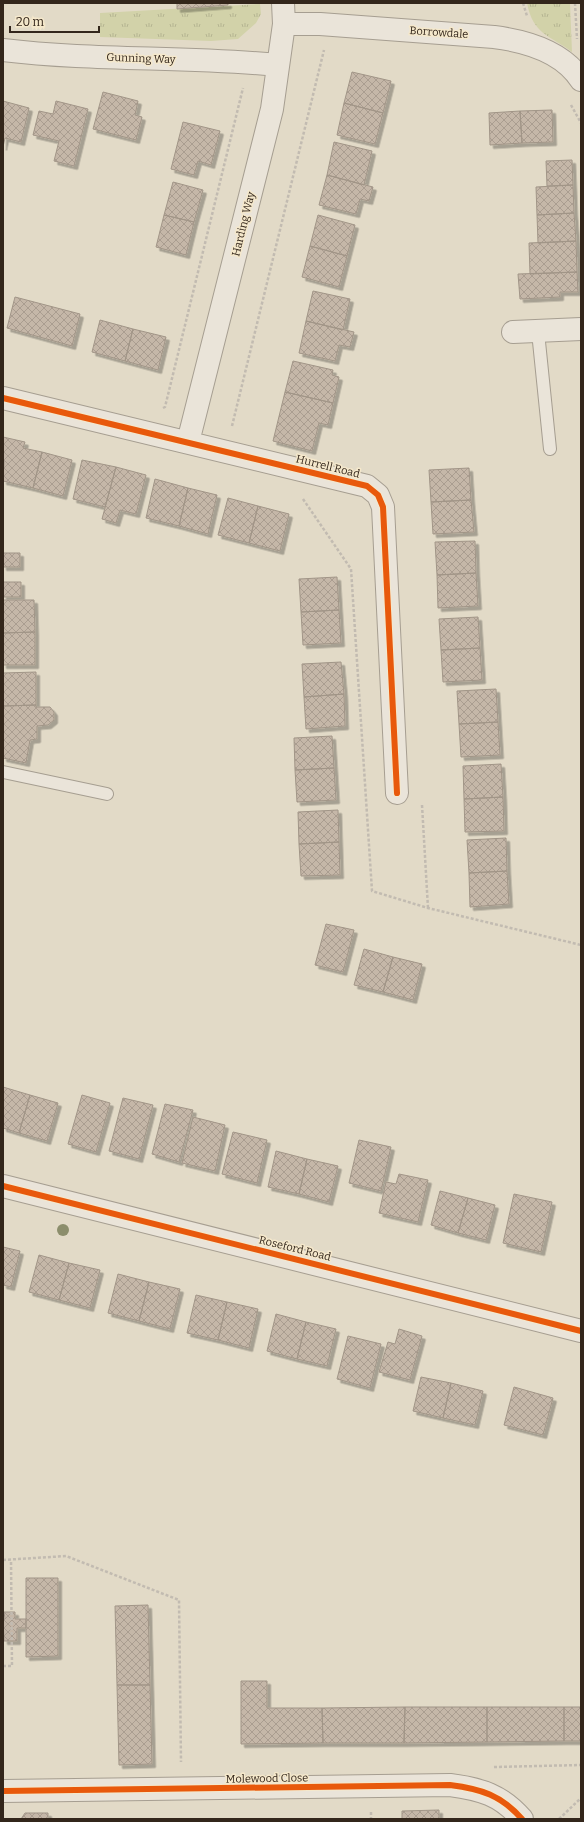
<svg xmlns="http://www.w3.org/2000/svg" width="584" height="1822" viewBox="0 0 584 1822" font-family="Bitter,serif">
  <style>
    .grass { fill: url(#grass-tufts) }
    .building { fill: url(#building-cross-hatch); stroke: #a19587; filter: url(#shadow) }
    .lines { fill: none; stroke-linecap: round; stroke-linejoin: round }
    .lane-casing { stroke: #a69e91; stroke-width: 14 }
    .street-casing { stroke: #a69e91; stroke-width: 24 }
    .path { stroke: #c2bbb1; stroke-width: 2.5; stroke-dasharray: 3 2; stroke-linecap: butt }
    .lane { stroke: #eae4d9; stroke-width: 12 }
    .street { stroke: #eae4d9; stroke-width: 22 }
    .cycleway-casing { stroke: #f5e8cb; stroke-width: 8 }
    .cycleway { stroke: #e8590c; stroke-width: 6 }
    .tree { fill: #8c8e6c }
    .labels { text-anchor: middle; stroke-width: 3; stroke-linejoin: round; paint-order: stroke }
    .street-label { font-size: 11px; fill: #33261b; stroke: #f5e8cb }
  </style>
  <defs>
    <pattern id="grass-tufts" width="24" height="20" patternUnits="userSpaceOnUse"><rect width="24" height="20" fill="#d2d2a9"/><path d="M3 7l-1-3M5 7V3M7 7l1-3M15 17l-1-3M17 17v-4M19 17l1-3" fill="none" stroke="#b5b491"/></pattern>
    <pattern id="building-cross-hatch" width="8" height="8" patternUnits="userSpaceOnUse"><rect width="8" height="8" fill="#c5b7a8"/><path d="M0 0l8 8M0 8l8-8" fill="none" stroke="#aa9d90"/></pattern>
    <filter id="shadow"><feDropShadow dx="3.5" dy="3.5" stdDeviation="0" flood-color="#0004"/></filter>
  </defs>
  <rect width="100%" height="100%" fill="#e2dac7"/>
  <!-- grass -->
  <path class="grass" d="M527 3H570L572 52C550 35 533 35 527 3Z
    M260 4 261 14 256 23 238 39 211 41 100 37V13Z"/>
  <!-- building -->
  <path class="building" d="M177 3H228V5L177 9Z
    M352 72 391 81 383 113 344 103Z
    M103 92 138 101 135 115 142 117 136 140 93 129Z
    M3 101 29 108 21 142 5 138 3 147Z
    M56 101 88 109 74 166 54 161 59 141 33 135 39 111 53 114Z
    M344 103 383 113 375 144 337 135Z
    M552 110 553 142 522 143 520 111Z
    M520 111 522 143 490 145 489 113Z
    M183 122 220 131 211 165 198 161 194 175 171 169Z
    M334 142 372 151 364 185 327 175Z
    M572 160 573 185 547 186 546 161Z
    M327 175 373 187 369 201 360 199 356 214 319 205Z
    M173 182 203 190 194 222 164 215Z
    M573 185 574 213 537 215 536 187Z
    M574 213 576 241 538 243 537 215Z
    M164 215 194 222 186 255 156 247Z
    M318 215 355 225 347 256 310 246Z
    M576 241 577 272 530 274 529 243Z
    M310 246 347 256 339 287 302 277Z
    M577 272 578 292H560V297L520 299 518 274Z
    M313 291 350 299 343 330 306 321Z
    M15 297 80 314 72 346 7 328Z
    M100 320 133 329 125 361 92 352Z
    M306 321 354 332 350 347 339 345 335 361 299 353Z
    M133 329 166 337 158 370 125 361Z
    M293 361 333 370 332 375 339 377 333 403 285 392Z
    M285 392 333 403 328 425 319 423 312 451 273 441Z
    M3 437 25 442 23 448 42 452 33 488 3 481 4 461H3Z
    M42 452 72 460 63 496 33 488Z
    M82 460 116 467 105 507 73 499Z
    M116 467 146 475 136 514 120 510 116 523 102 519Z
    M469 468 471 500 431 502 429 470Z
    M155 479 188 488 179 526 146 518Z
    M188 488 217 495 208 534 179 526Z
    M228 498 258 506 249 543 218 535Z
    M471 500 474 532 433 534 431 502Z
    M258 506 289 514 280 551 249 543Z
    M475 541 476 573 437 575 435 542Z
    M3 553H20V567H3Z
    M476 573 478 606 438 608 437 575Z
    M337 577 339 610 301 612 299 579Z
    M3 582H21V597H3Z
    M3 600H34L35 632 3 633Z
    M339 610 341 643 303 645 301 612Z
    M478 617 480 648 441 650 439 619Z
    M35 632V665H3V633Z
    M480 648 482 680 443 682 441 650Z
    M341 662 344 694 304 697 302 664Z
    M36 672V705L3 706V673Z
    M496 689 498 722 459 724 457 691Z
    M344 694 345 726 306 729 304 697Z
    M36 705V707H50L54 712V720L48 725 37 726V739L30 740 26 763 3 758V706Z
    M498 722 500 755 461 757 459 724Z
    M332 736 334 768 295 770 294 738Z
    M501 764 503 797 464 799 463 766Z
    M334 768 336 800 297 802 295 770Z
    M503 797 504 831 465 832 464 799Z
    M338 810 339 842 299 844 298 812Z
    M506 838 507 871 469 873 467 840Z
    M339 842 340 875 301 876 299 844Z
    M507 871 509 904 470 907 469 873Z
    M326 924 354 930 343 972 315 965Z
    M364 949 393 957 383 992 354 985Z
    M393 957 422 964 413 1000 383 992Z
    M3 1087 30 1095 19 1133 3 1128Z
    M30 1095 58 1103 47 1141 19 1133Z
    M82 1095 110 1103 96 1152 68 1144Z
    M123 1098 153 1105 139 1159 109 1151Z
    M165 1104 193 1110 179 1162 152 1154Z
    M193 1117 225 1125 215 1171 182 1163Z
    M233 1132 267 1140 257 1183 222 1174Z
    M359 1140 391 1147 381 1191 349 1183Z
    M276 1151 307 1159 299 1194 268 1187Z
    M307 1159 338 1166 329 1202 299 1194Z
    M399 1174 428 1180 418 1222 379 1213 386 1182 396 1184Z
    M440 1191 468 1198 458 1233 431 1225Z
    M514 1194 552 1202 541 1252 503 1243Z
    M468 1198 495 1205 486 1240 458 1233Z
    M3 1247 20 1251 11 1287 3 1285Z
    M39 1255 69 1263 59 1300 29 1292Z
    M69 1263 100 1270 90 1308 59 1300Z
    M118 1274 149 1282 139 1321 108 1313Z
    M149 1282 180 1289 170 1329 139 1321Z
    M196 1295 227 1302 218 1340 187 1333Z
    M227 1302 258 1309 249 1348 218 1340Z
    M276 1314 306 1322 297 1359 267 1351Z
    M306 1322 336 1329 327 1366 297 1359Z
    M399 1329 422 1336 410 1380 379 1372 388 1342 395 1344Z
    M348 1336 381 1344 370 1388 337 1379Z
    M421 1377 451 1383 443 1418 413 1411Z
    M451 1383 483 1391 475 1425 443 1418Z
    M514 1387 553 1398 543 1435 504 1425Z
    M26 1578H58V1656L26 1657Z
    M148 1605 150 1685H117L115 1606Z
    M4 1612H15V1619H26V1628H17V1641H4L3 1619H5Z
    M241 1681H267V1708H322L323 1743 241 1744Z
    M117 1685H150L152 1764 119 1765Z
    M405 1707H487V1742L404 1743Z
    M405 1707 404 1743H323L322 1708Z
    M487 1707H564V1741L487 1742Z
    M564 1707H581V1741H564Z
    M439 1810V1819H402V1811Z
    M25 1813H48V1819H21Z"/>
  <g class="lines">
    <defs>
      <path id="lane" d="M538 332 550 449
        M3 772 107 794"/>
      <path id="street" d="M284 24H320L494 37C525 41 563 52 581 80
        M3 50C94 61 187 56 278 65
        M513 332 581 329
        M3 398 367 486 378 495 383 507 397 793
        M188 442 272 109 284 24 283 3
        M3 1186 581 1331
        M3 1791 450 1785C481 1789 501 1795 522 1819"/>
    </defs>
    <!-- lane casing -->
    <use href="#lane" class="lane-casing"/>
    <!-- street casing -->
    <use href="#street" class="street-casing"/>
    <!-- path -->
    <path class="path" d="M523 3 527 16
      M575 3 577 39
      M571 105 581 123
      M163 408 165 407 243 88
      M232 426 324 50
      M303 499 351 569 372 891 428 908 581 945
      M422 805 428 908
      M3 1560 66 1556 179 1600 181 1762
      M3 1666H12L11 1560
      M494 1767 581 1765
      M371 1812V1819
      M559 1819 581 1798"/>
    <!-- lane -->
    <use href="#lane" class="lane"/>
    <!-- street -->
    <use href="#street" class="street"/>
    <defs>
      <path id="cycleway" d="M3 398 367 486 378 495 383 507 397 793
        M3 1186 581 1331
        M3 1791 450 1785C481 1789 501 1795 522 1819"/>
    </defs>
    <!-- cycleway casing -->
    <use href="#cycleway" class="cycleway-casing"/>
    <!-- cycleway -->
    <use href="#cycleway" class="cycleway"/>
  </g>
  <!-- trees -->
  <circle class="tree" cx="63" cy="1230" r="6"/>
  <g class="labels">
    <!-- street labels -->
    <g class="street-label">
      <text transform="translate(439 32) rotate(4)" y="4">Borrowdale</text>
      <text transform="translate(141 58) rotate(2)" y="4">Gunning Way</text>
      <text transform="translate(243 224) rotate(-76)" y="4">Harding Way</text>
      <text transform="translate(328 466) rotate(14)" y="4">Hurrell Road</text>
      <text transform="translate(295 1248) rotate(14)" y="4">Roseford Road</text>
      <text transform="translate(267 1778) rotate(-1)" y="4">Molewood Close</text>
    </g>
  </g>
  <!-- border -->
  <rect width="584" height="1822" fill="none" stroke="#33261b" stroke-width="8"/>
  <!-- scale -->
  <path d="M10 26v6h89v-6" fill="none" stroke="#33261b" stroke-width="2"/>
  <text x="16" y="26" font-size="12" fill="#33261b" stroke="#f5e8cb" stroke-width="3" paint-order="stroke">20 m</text>
</svg>
